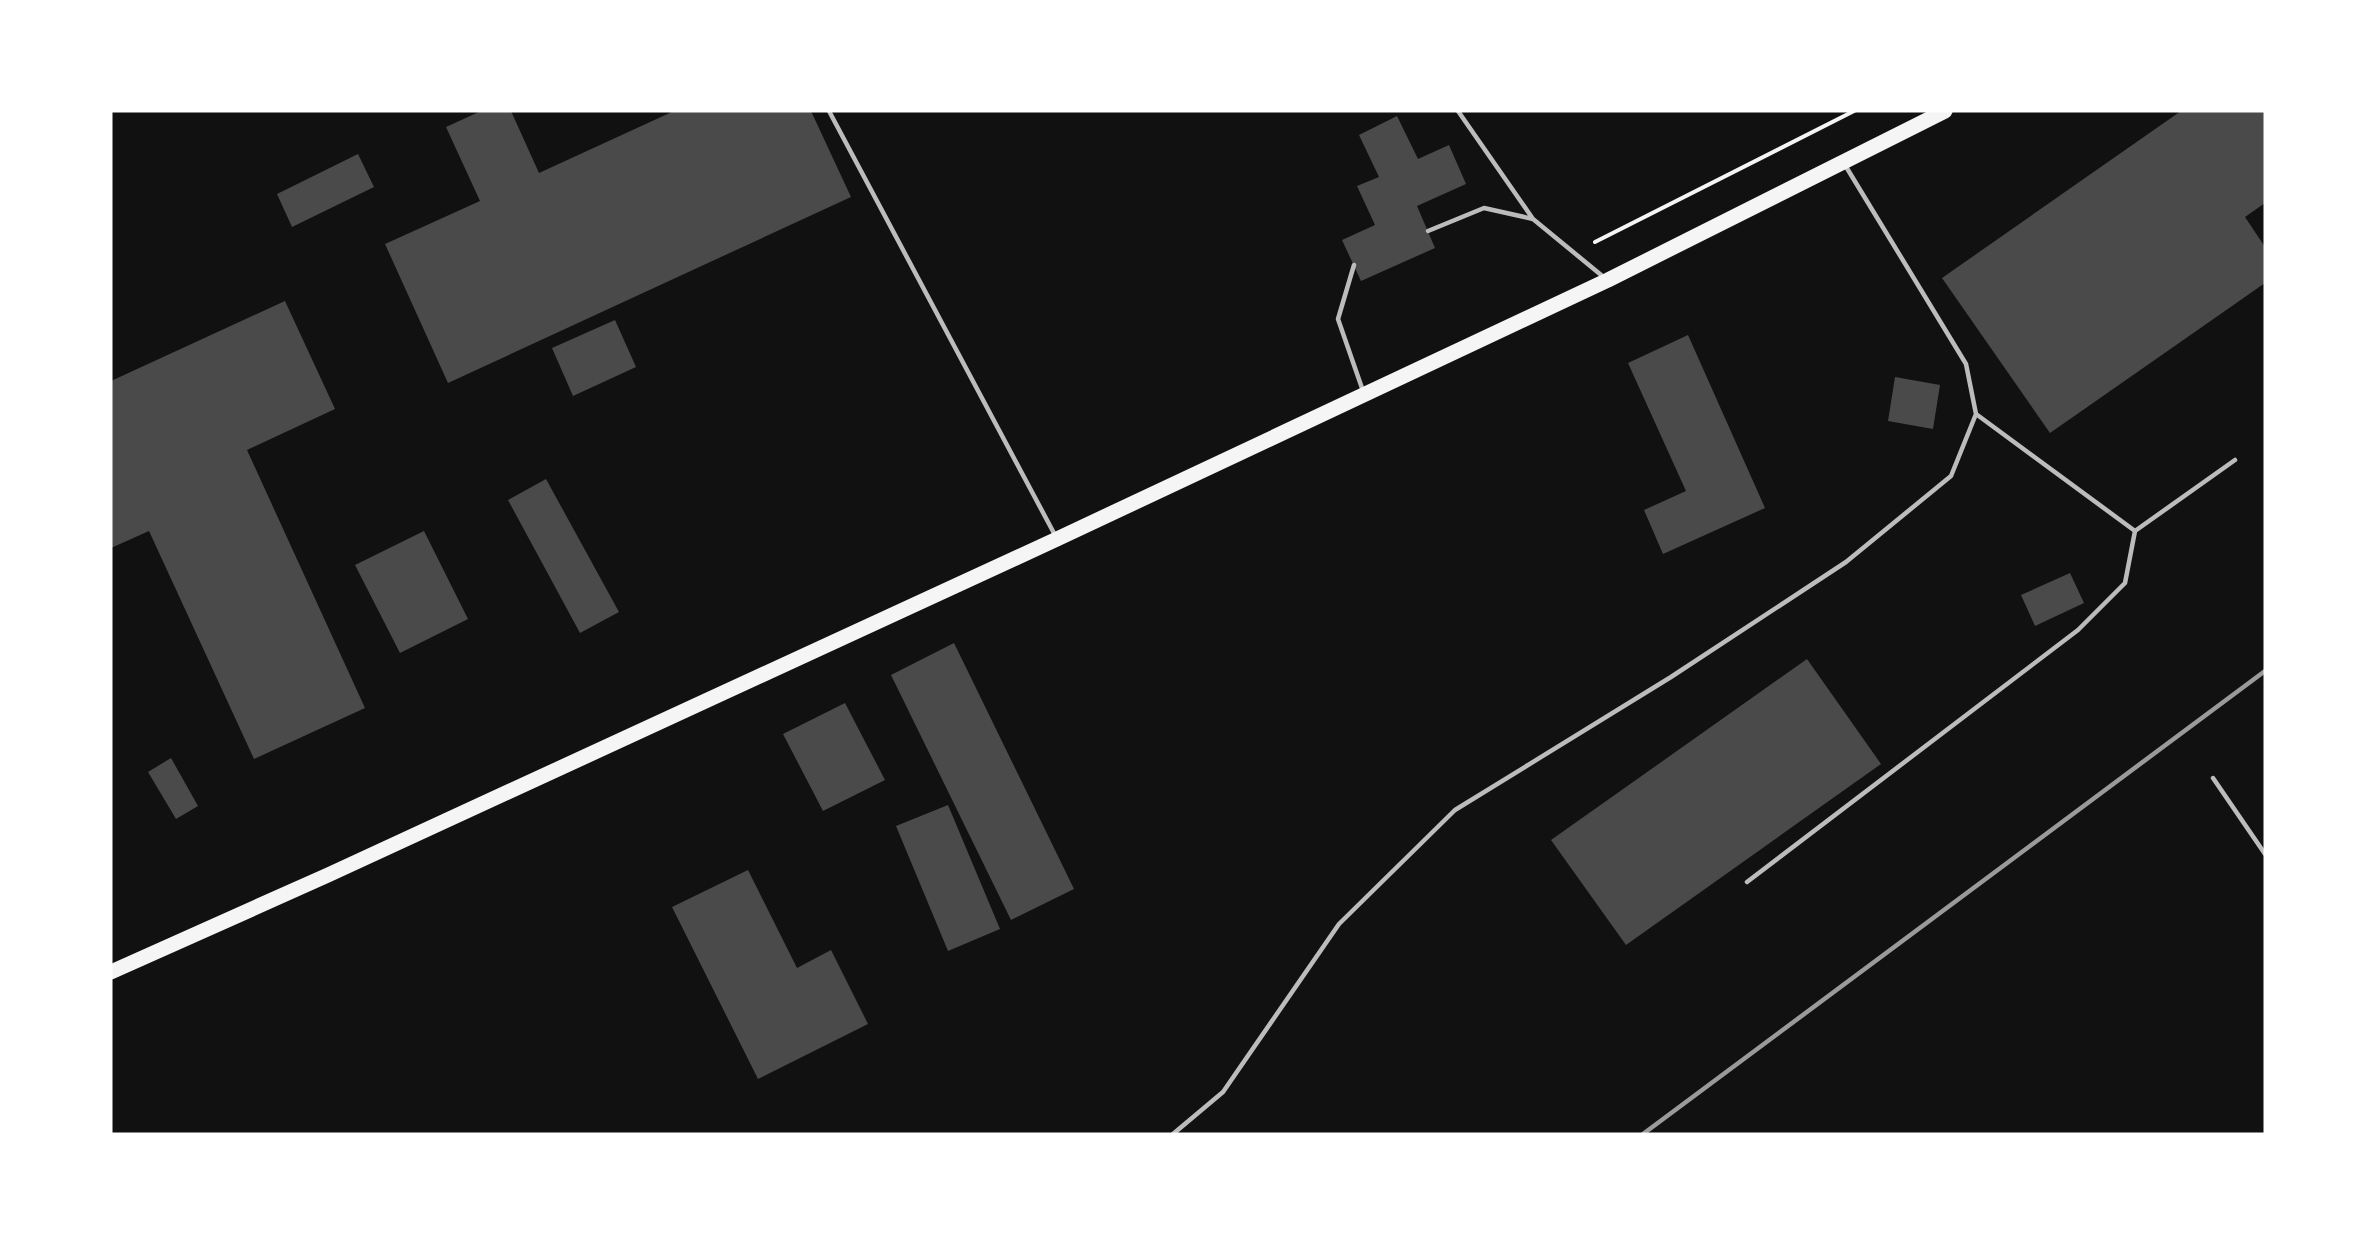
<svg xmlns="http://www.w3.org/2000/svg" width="2376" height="1245" viewBox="0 0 2376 1245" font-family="'Exo 2',sans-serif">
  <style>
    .building { fill: #4a4a4a }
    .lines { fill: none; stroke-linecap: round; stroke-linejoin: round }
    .path { stroke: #f5f5f5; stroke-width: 4 }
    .service { stroke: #bcbcbc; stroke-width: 4.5 }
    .primary { stroke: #f5f5f5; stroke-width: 15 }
    .rail { stroke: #9a9a9a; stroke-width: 4.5 }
  </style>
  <rect width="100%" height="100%" fill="#111"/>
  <!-- building -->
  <path class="building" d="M481 111H511L539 173 674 111H811L851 197 448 383 385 244 480 201 446 127Z
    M2181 111H2265V203L2245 217 2265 247V283L2050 433 1942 278Z
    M1397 116 1418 159 1449 145 1466 184 1417 206 1435 248 1361 281 1342 240 1375 225 1357 186 1379 177 1359 135Z
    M358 154 374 187 292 227 277 194Z
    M285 301 335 409 247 450 365 708 254 759 149 531 111 548V381Z
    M615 320 636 367 573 396 552 348Z
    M1688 335 1765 508 1663 554 1644 510 1686 491 1628 363Z
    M1895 377 1940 385 1933 429 1888 421Z
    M546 479 619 612 580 633 508 500Z
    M424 531 468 619 400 653 355 565Z
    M2070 573 2084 603 2035 626 2021 595Z
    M954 643 1074 889 1011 920 891 675Z
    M1807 659 1881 764 1626 945 1551 840Z
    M845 703 885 780 823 811 783 734Z
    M171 758 198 806 176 819 148 772Z
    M948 805 1000 929 948 951 896 826Z
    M748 870 797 968 831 950 868 1024 758 1079 672 907Z"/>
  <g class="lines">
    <!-- path -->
    <path class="path" d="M1595 242 1854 111"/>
    <!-- service -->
    <path class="service" d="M829 111 1056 537
      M1458 111 1533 219
      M1428 231 1484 208 1533 219 1606 279
      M1354 265 1338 319 1363 391
      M2135 531 2235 460
      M2213 778 2265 854
      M1747 882 2078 630 2125 583 2135 531 1976 414
      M1173 1134 1223 1092 1339 924 1455 810 1671 677 1846 562 1951 476 1976 414 1966 364 1845 165"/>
    <!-- primary -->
    <path class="primary" d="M111 972 328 875 1057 539 1608 280 1945 111"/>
    <!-- rail -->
    <path class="rail" d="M1643 1134 2265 671"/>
  </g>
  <!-- border -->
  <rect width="2376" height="1245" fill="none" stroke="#ffffff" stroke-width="225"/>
</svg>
